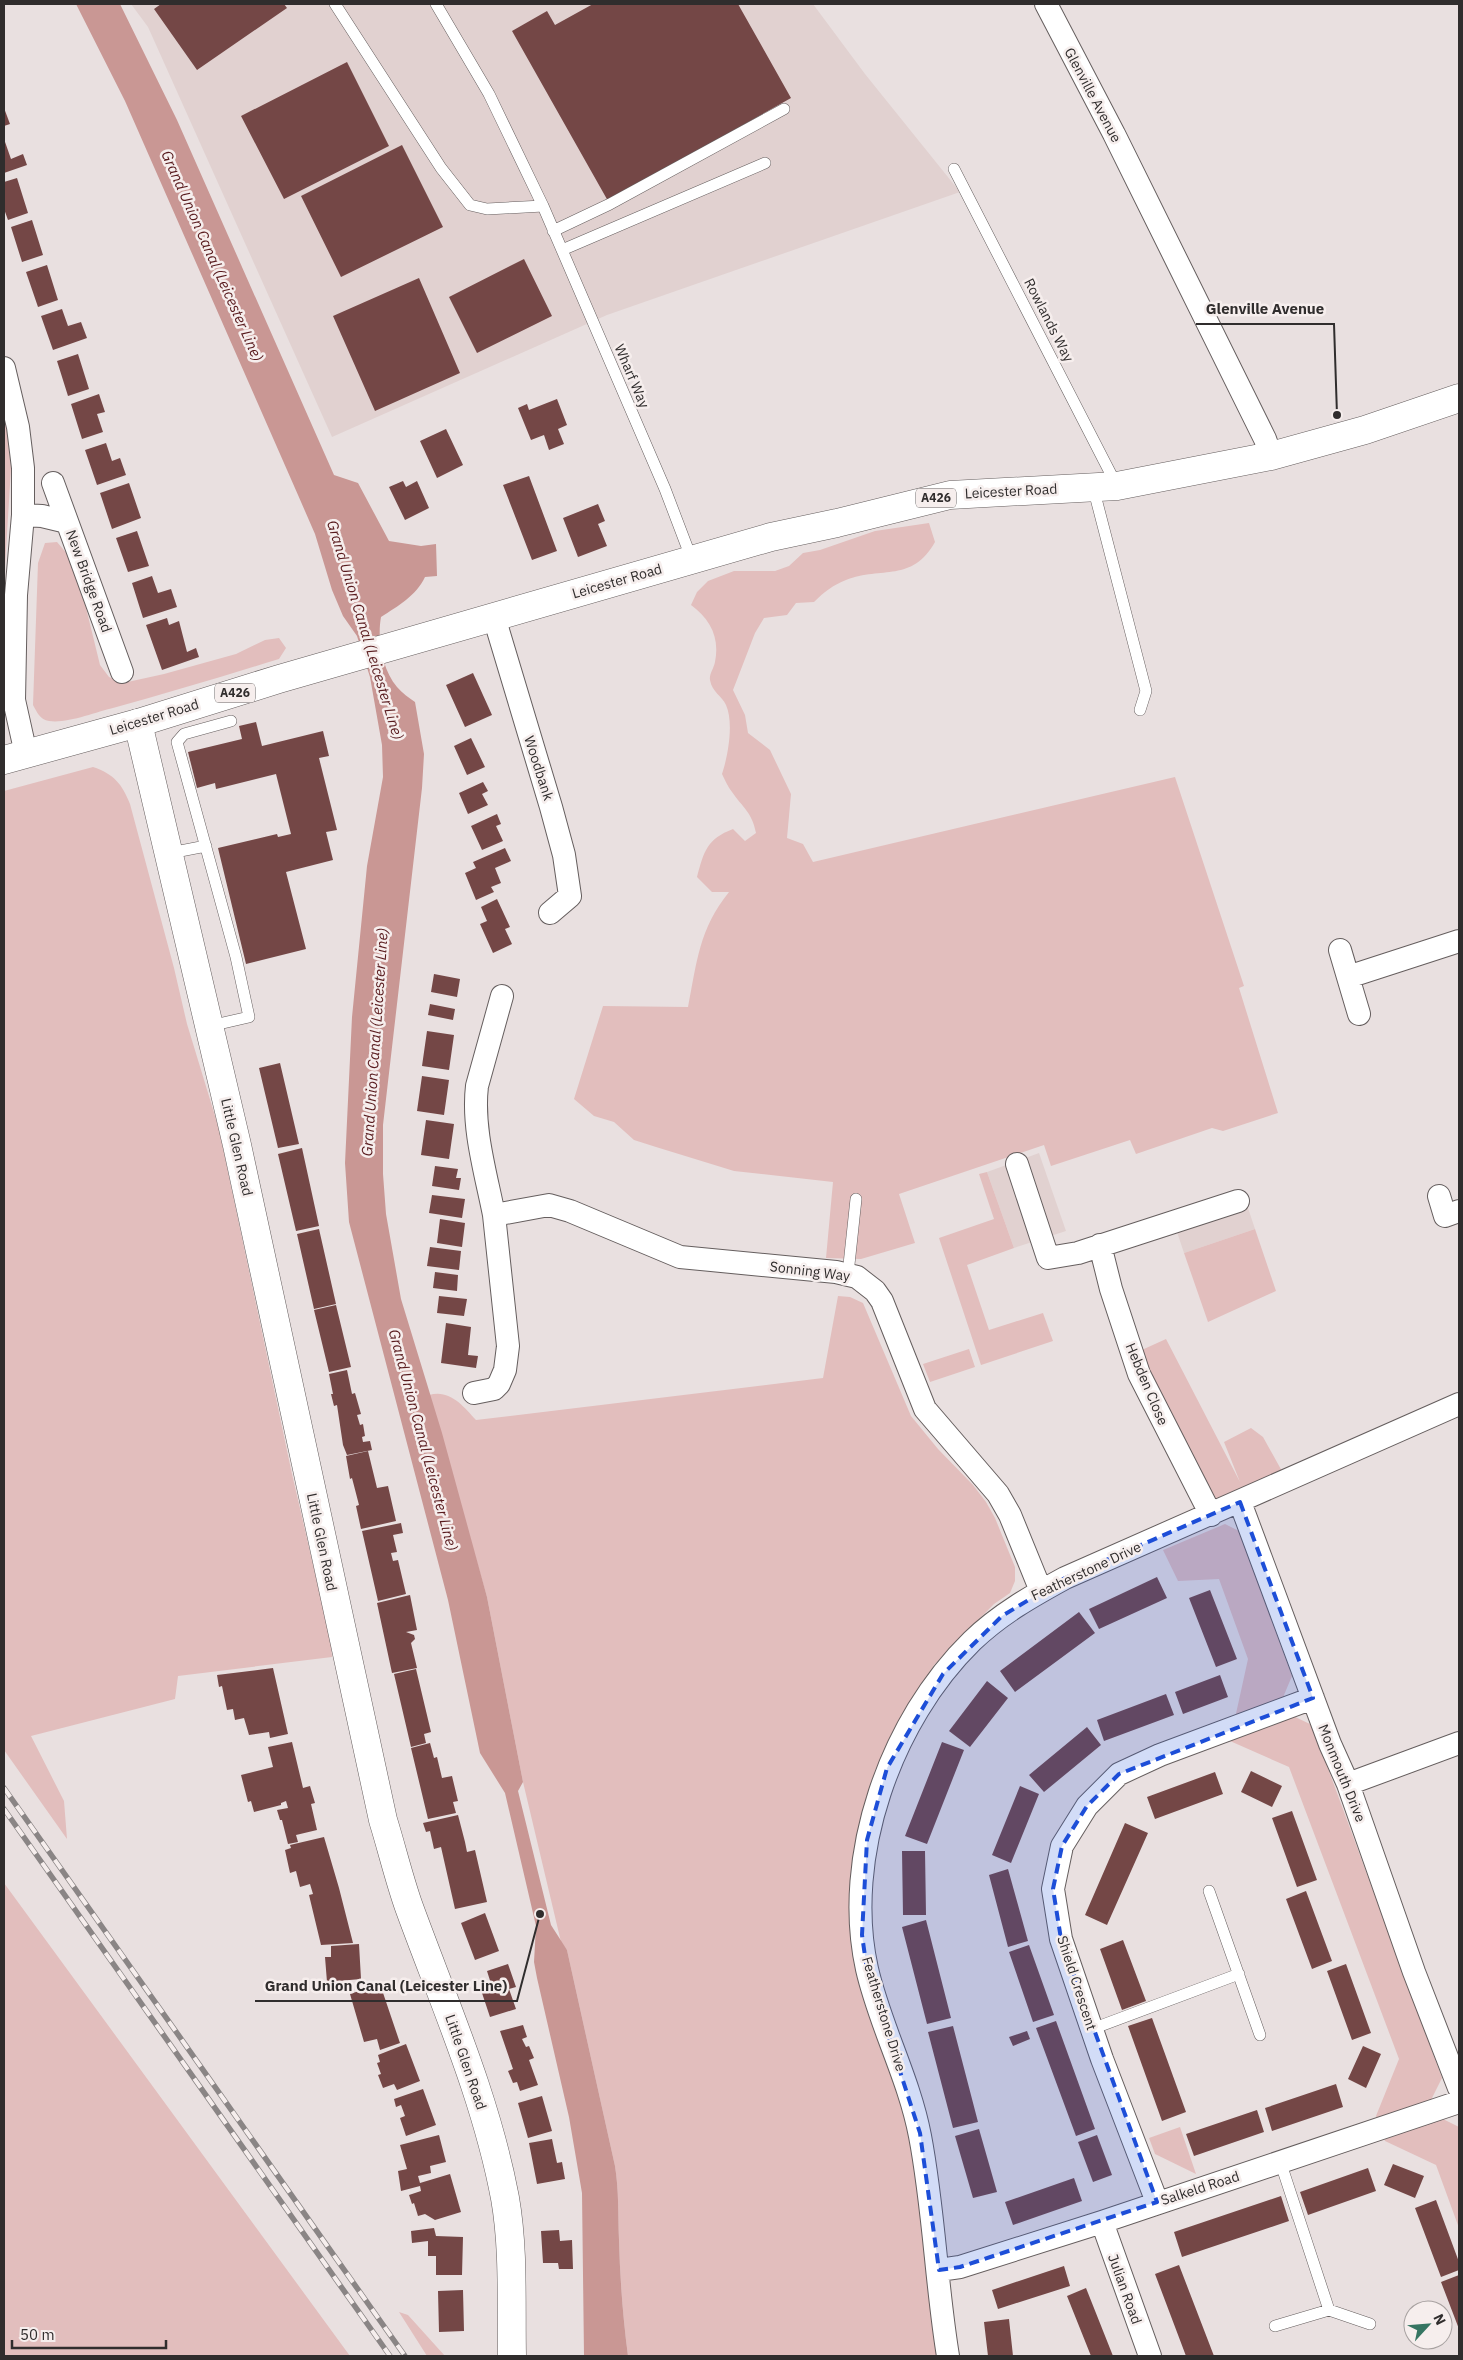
<svg xmlns="http://www.w3.org/2000/svg" width="1463" height="2360" viewBox="0 0 1463 2360" font-family="'IBM Plex Sans',sans-serif">
  <style>
    .built { fill: #e1d1d0 }
    .green { fill: #e2bebd }
    .water { fill: #c99794 }
    .building { fill: #744746 }
    .lines { fill: none; stroke-linecap: round; stroke-linejoin: round }
    .service-casing { stroke: #655e5e; stroke-width: 12 }
    .minor-casing { stroke: #655e5e; stroke-width: 24 }
    .secondary-casing { stroke: #655e5e; stroke-width: 29 }
    .primary-casing { stroke: #655e5e; stroke-width: 29 }
    .service { stroke: #fff; stroke-width: 11 }
    .minor { stroke: #fff; stroke-width: 22 }
    .secondary { stroke: #fff; stroke-width: 28 }
    .primary { stroke: #fff; stroke-width: 28 }
    .rail-casing { stroke: #8a8585; stroke-width: 5.5 }
    .rail { stroke: #f6eeed; stroke-width: 4; stroke-dasharray: 11; stroke-linecap: butt }
    .marked { fill: #1d4ed8; fill-opacity: 0.2; stroke: #1d4ed8; stroke-width: 4; stroke-dasharray: 10 6; stroke-linejoin: round }
    .labels { text-anchor: middle; stroke-width: 5; stroke-linejoin: round; paint-order: stroke }
    .shield { fill: #f6eeed; stroke: #6b6767; stroke-width: 1 }
    .shield-label { font-size: 12px; font-weight: bold; fill: #302d2d }
    .street-label { font-size: 14px; fill: #302d2d; stroke: #f6eeed }
    .water-label { font-size: 15px; font-style: italic; fill: #581a1d; stroke: #f6eeed }
    .leader { fill: none; stroke: #302d2d; stroke-width: 2 }
    .callout-dot { fill: #302d2d; stroke: #f6eeed; stroke-width: 2 }
    .callout-label { font-size: 15px; text-anchor: middle; font-weight: bold; fill: #302d2d; stroke: #f6eeed; stroke-width: 5; stroke-linejoin: round; paint-order: stroke }
  </style>
  <rect width="100%" height="100%" fill="#e9e0e0"/>
  <!-- built -->
  <path class="built" d="M131 4H813L865 74 960 192 607 315 332 437 148 27Z
    M1039 1153 1066 1231 1014 1248 987 1172Z
    M1242 1190 1255 1229 1184 1253 1171 1214Z"/>
  <!-- green -->
  <path class="green" d="M4 401 11 468 4 583Z
    M929 523 935 542C912 583 882 566 846 580 833 585 824 592 814 602L796 603 787 615 764 618 755 633 733 690 745 715 748 733 770 750 791 794 787 838 803 844 813 862 1175 777 1244 986 1239 988 1278 1113 1223 1131 1212 1128 1136 1154 1130 1140 1051 1166 1044 1145 899 1194 915 1243 861 1259 826 1258 833 1182 734 1171 656 1147 634 1140 614 1122 594 1116 574 1099 603 1006 688 1007C697 962 699 929 729 892H712L697 877C704 851 707 839 733 829L745 841 756 833C752 812 743 808 732 792 728 787 725 780 722 774 728 756 734 723 726 705 722 696 712 692 710 680 709 674 714 668 715 662 720 637 710 619 691 605L697 592 708 581 734 571H775L789 566 803 553 820 550 875 531Z
    M57 542 69 556 78 575 100 665 109 677 123 683 164 674 236 654 265 640 279 638 286 648 279 659C224 676 168 693 113 708 96 712 66 724 49 721 40 720 37 712 33 705L38 563 45 543Z
    M93 767C114 774 122 784 130 804L174 968 187 1024 219 1129 292 1474 331 1642 332 1657 178 1676 175 1699 31 1736 64 1801 67 1839 4 1750V791Z
    M987 1172 1014 1248 967 1265 989 1330 1043 1313 1053 1341 981 1365 939 1238 994 1219 979 1174Z
    M1255 1229 1276 1291 1208 1322 1184 1253Z
    M838 1296 850 1297 863 1303 911 1416 938 1449 973 1485 986 1502 995 1518 1015 1567V1581L1010 1593 994 1604 934 1665 875 1770 852 1885 909 2132 921 2205 938 2356H628C623 2318 620 2279 619 2240 618 2214 619 2191 615 2166L567 1950 561 1942 523 1782 487 1597 429 1395C450 1389 463 1406 476 1420L823 1378Z
    M1166 1339 1240 1482 1224 1442 1251 1428 1263 1437 1283 1473 1211 1515 1133 1354Z
    M969 1349 975 1367 930 1382 923 1364Z
    M1225 1524 1239 1531 1292 1676 1284 1695 1291 1715 1312 1725 1442 2078 1432 2098 1441 2118 1459 2127V2228L1436 2165 1385 2141 1376 2116 1399 2059 1289 1767 1230 1741 1248 1659 1219 1579 1178 1581 1163 1550Z
    M4 1883 350 2356H4Z
    M1180 2127 1196 2174 1155 2154 1149 2138Z
    M399 2312 408 2315 445 2356H427Z"/>
  <!-- water -->
  <path class="water" d="M76 4H120L177 120 334 475 358 483 389 541 421 546 436 544 437 576 425 577C416 596 398 606 381 617 377 639 382 669 397 687 402 693 409 698 415 702L424 754 422 788 383 1125V1174L386 1214 401 1299 442 1433 487 1597 523 1782 518 1791 551 1925 567 1950 615 2166C619 2191 618 2214 619 2240 620 2279 623 2318 628 2356H584L582 2193 569 2117 537 1978 534 1962 536 1926 505 1793 480 1753 448 1600 349 1222 345 1163 352 1017 367 866 383 777 382 745 370 677 357 636 343 616 332 590 315 534 298 495 125 101Z"/>
  <!-- building -->
  <path class="building" d="M161 4H284L287 8 197 70 154 9Z
    M593 4H738L791 98 608 201 512 31 547 11 555 25Z
    M347 62 389 146 284 199 241 116Z
    M4 108 10 124 4 126Z
    M4 139 11 159 23 154 27 165 4 173Z
    M402 145 443 227 341 277 301 196Z
    M17 178 28 213 8 220 4 209V182Z
    M32 220 43 255 22 262 11 227Z
    M524 259 552 316 477 353 449 297Z
    M47 265 58 300 38 307 26 272Z
    M419 278 460 373 375 411 333 316Z
    M62 309 68 326 81 322 87 338 53 350 41 316Z
    M78 354 89 389 68 396 57 361Z
    M99 394 105 412 97 414 103 432 82 439 71 404Z
    M557 399 567 425 558 429 564 444 549 450 544 435 531 440 518 408 527 404 529 410Z
    M446 429 463 465 437 478 420 441Z
    M106 443 112 461 120 458 126 475 97 485 85 450Z
    M529 476 557 551 532 560 503 485Z
    M403 481 406 487 417 481 429 508 405 520 389 487Z
    M129 483 141 518 112 529 100 493Z
    M598 504 605 521 598 524 607 546 578 557 563 518Z
    M137 531 149 566 128 572 116 538Z
    M152 576 158 593 171 589 177 607 143 618 132 583Z
    M167 618 169 625 179 621 187 652 196 648 199 657 162 670 146 625Z
    M473 673 492 715 465 727 446 685Z
    M256 722 262 746 323 731 329 756 319 758 337 830 326 832 333 860 286 872 306 949 246 964 218 848 277 834 278 837 291 834 276 774 216 789 215 783 197 788 188 752 242 739 239 726Z
    M471 738 485 767 467 775 454 746Z
    M483 782 488 791 482 794 488 805 468 814 459 793Z
    M497 814 501 824 496 826 503 841 482 850 471 826Z
    M505 848 511 861 495 868 501 883 491 887 494 892 476 900 465 873 476 868 473 862Z
    M497 899 510 927 505 929 512 944 493 953 480 924 487 921 481 907Z
    M434 974 460 979 457 997 431 992Z
    M430 1004 455 1009 453 1020 428 1015Z
    M427 1031 454 1035 449 1070 422 1066Z
    M280 1063 299 1144 278 1148 259 1068Z
    M422 1076 449 1080 444 1115 417 1111Z
    M426 1120 454 1124 449 1159 421 1155Z
    M302 1148 319 1226 296 1231 278 1154Z
    M435 1166 458 1169 456 1178H461L459 1190 432 1186Z
    M432 1195 465 1199 462 1218 429 1213Z
    M440 1219 465 1223 462 1247 437 1243Z
    M319 1229 336 1304 314 1309 297 1234Z
    M430 1247 461 1251 459 1270 427 1266Z
    M435 1272 458 1275 457 1291 433 1288Z
    M439 1296 467 1299 464 1316 437 1313Z
    M336 1305 351 1367 329 1372 314 1310Z
    M446 1323 471 1327 468 1355 478 1356 476 1368 441 1363Z
    M347 1370 352 1394 355 1393 361 1414 357 1415 360 1425 363 1424 365 1436 362 1437 363 1442 370 1441 372 1450 347 1455 343 1445 337 1405 334 1406 331 1394H333L329 1374Z
    M368 1451 377 1488 388 1486 396 1521 361 1529 356 1506 359 1505 352 1478 350 1479 346 1456Z
    M401 1523 403 1533 393 1535 397 1552 391 1553 393 1561 398 1560 406 1594 378 1601 362 1531Z
    M1157 1577 1167 1598 1099 1629 1089 1609Z
    M1210 1590 1237 1659 1216 1667 1189 1598Z
    M410 1595 417 1630 406 1632 414 1635 415 1639 411 1643 417 1668 392 1673 377 1603Z
    M1079 1612 1095 1633 1015 1692 1000 1671Z
    M273 1668 288 1734 270 1738 269 1732 249 1735 244 1718 235 1720 233 1709 227 1710 222 1686 219 1687 217 1675Z
    M416 1669 431 1732 424 1734 426 1743 411 1747 394 1674Z
    M1220 1675 1228 1697 1183 1714 1175 1692Z
    M987 1681 1008 1698 970 1747 949 1731Z
    M1166 1694 1174 1715 1104 1741 1097 1720Z
    M1087 1727 1101 1745 1044 1792 1029 1775Z
    M292 1742 303 1788 310 1786 315 1803 311 1804 317 1830 296 1835 298 1842 288 1844 282 1820H280L277 1810 288 1808 286 1801 281 1803V1805L254 1812 251 1801 248 1802 241 1775 273 1767 268 1747Z
    M942 1742 964 1750 927 1844 905 1836Z
    M430 1743 434 1758 437 1757 442 1778 452 1776 458 1801 453 1802 456 1813 428 1819 411 1748Z
    M1251 1771 1282 1786 1272 1807 1241 1792Z
    M1215 1772 1223 1794 1155 1819 1147 1797Z
    M1020 1786 1039 1794 1011 1863 992 1855Z
    M1292 1811 1317 1880 1297 1887 1272 1818Z
    M458 1815 465 1842 455 1845 465 1842 467 1852 475 1850 487 1902 455 1909 441 1847 434 1849 430 1831 426 1832 423 1823Z
    M1125 1823 1148 1833 1107 1925 1085 1915Z
    M324 1837 339 1888 353 1943 321 1945 309 1895 313 1894 310 1884 300 1887 296 1871 290 1873 285 1850 291 1848 290 1845Z
    M902 1851H925L926 1915H903Z
    M1008 1869 1028 1941 1008 1947 989 1875Z
    M1306 1891 1332 1961 1312 1969 1286 1899Z
    M485 1913 499 1951 475 1960 461 1923Z
    M926 1920 951 2018 927 2024 902 1927Z
    M1123 1940 1146 2001 1122 2010 1100 1949Z
    M359 1944 361 1979 327 1982 325 1957H331V1946Z
    M1029 1945 1054 2015 1033 2022 1009 1952Z
    M508 1964 516 1987 509 1989 516 2009 490 2017 482 1993 493 1990 487 1971Z
    M1346 1964 1371 2033 1352 2040 1327 1971Z
    M380 1984 400 2043 380 2050 377 2039 364 2042 350 1994Z
    M1152 2018 1186 2112 1162 2121 1128 2026Z
    M1056 2021 1095 2129 1076 2136 1036 2028Z
    M523 2025 527 2037 522 2039 526 2047 529 2046 534 2058 529 2060 538 2085 520 2091 517 2082 513 2083 508 2071 513 2069 500 2031Z
    M953 2026 978 2122 953 2128 928 2032Z
    M1027 2031 1030 2039 1013 2046 1009 2037Z
    M406 2044 420 2081 397 2090 394 2084 383 2088 378 2075 381 2074 377 2063 380 2062 378 2055Z
    M1363 2046 1381 2054 1366 2088 1348 2079Z
    M1336 2084 1343 2107 1272 2131 1265 2108Z
    M423 2089 436 2125 406 2136 400 2118 405 2116 401 2105 396 2107 394 2099Z
    M542 2096 552 2131 528 2138 518 2103Z
    M1257 2110 1264 2132 1194 2156 1186 2134Z
    M979 2129 997 2192 973 2198 955 2136Z
    M439 2135 446 2162 430 2166 431 2173 418 2176 420 2183 450 2174 461 2212 435 2220 425 2214 418 2216 414 2203 412 2204 409 2195 421 2191 420 2186 401 2191 398 2171 407 2169 400 2145Z
    M1097 2135 1112 2175 1093 2182 1078 2142Z
    M552 2139 557 2163 562 2162 565 2179 537 2184 529 2143Z
    M1393 2164 1424 2176 1415 2198 1384 2185Z
    M1368 2168 1376 2191 1308 2215 1300 2192Z
    M1074 2178 1082 2201 1013 2225 1005 2202Z
    M1281 2196 1289 2221 1182 2257 1174 2232Z
    M1436 2200 1459 2262V2270L1441 2277 1415 2208Z
    M434 2228 436 2236 463 2237 462 2275H436V2256H428V2241L412 2243 411 2231Z
    M559 2230 560 2241 572 2240 573 2269H559L558 2263H543L541 2231Z
    M1179 2265 1214 2356H1186L1155 2274Z
    M1064 2266 1070 2286 998 2309 992 2290Z
    M1459 2275V2329L1441 2282Z
    M1086 2288 1113 2356H1091L1067 2296Z
    M463 2290 464 2331 439 2332 438 2291Z
    M1009 2319 1013 2356H988L984 2322Z"/>
  <g class="lines">
    <defs>
      <path id="service" d="M335 4 441 168 470 205 487 209 543 206
        M436 4 489 94 543 206 665 489 692 560
        M954 169 1116 484
        M553 231 610 204 784 109
        M562 250 765 163
        M1093 487 1146 691 1140 710
        M170 853 206 846
        M210 1026 249 1017 236 957 177 742 184 734 231 721
        M848 1274 856 1199
        M1209 1891 1260 2035
        M1092 2029 1239 1974
        M1280 2161 1329 2310
        M1275 2326 1329 2310 1370 2324"/>
      <path id="minor" d="M1046 4 1114 134 1265 439 1271 456
        M4 368 18 427 23 468V515L16 595 14 700 26 754
        M53 483 122 672
        M23 515 42 516 67 522
        M494 617 551 807 564 855 570 896 550 913
        M1340 950 1348 977
        M502 996 477 1086C472 1128 486 1174 494 1215L549 1205 570 1211 680 1257 836 1272 857 1277 875 1291 882 1301 925 1409 998 1494 1010 1515 1041 1591
        M1359 1014 1348 977 1459 941
        M1017 1164 1048 1258 1078 1253 1238 1201
        M1439 1196 1445 1216 1459 1211
        M1100 1245 1111 1289 1139 1374 1211 1515
        M474 1393 494 1389 499 1384 505 1370 508 1346 494 1215
        M1240 1502 1330 1744 1348 1784 1414 1972 1459 2088
        M1348 1784 1459 1743
        M1157 2202 1102 2059 1061 1939 1053 1889 1062 1846 1087 1806 1119 1774 1160 1755 1313 1698
        M1102 2222 1150 2356
        M939 2270 960 2267 1102 2222 1459 2102
        M948 2356C936 2283 934 2209 920 2136 909 2078 880 2026 867 1969 842 1857 891 1720 972 1641 1000 1614 1032 1596 1065 1578L1459 1404"/>
      <path id="secondary" d="M138 723 237 1145 383 1820C392 1849 399 1879 409 1907 444 2003 486 2097 505 2198 514 2249 511 2304 512 2356"/>
      <path id="primary" d="M4 760 138 723 279 679 771 537 837 523 950 495 1117 486 1271 456 1365 430 1459 398"/>
    </defs>
    <!-- service casing -->
    <use href="#service" class="service-casing"/>
    <!-- minor casing -->
    <use href="#minor" class="minor-casing"/>
    <!-- secondary casing -->
    <use href="#secondary" class="secondary-casing"/>
    <!-- primary casing -->
    <use href="#primary" class="primary-casing"/>
    <!-- service -->
    <use href="#service" class="service"/>
    <!-- minor -->
    <use href="#minor" class="minor"/>
    <!-- secondary -->
    <use href="#secondary" class="secondary"/>
    <!-- primary -->
    <use href="#primary" class="primary"/>
    <defs>
      <path id="rail" d="M4 1788 405 2356
        M4 1809 390 2356"/>
    </defs>
    <!-- rail casing -->
    <use href="#rail" class="rail-casing"/>
    <!-- rail -->
    <use href="#rail" class="rail"/>
  </g>
  <!-- marked area -->
  <path class="marked" d="M1240 1502 1313 1698 1119 1774 1087 1806 1062 1846 1053 1889 1061 1939 1157 2202 960 2267 939 2270 920 2133 867 1970 862 1935 867 1840 887 1768 943 1674 1002 1616 1065 1578Z"/>
  <g class="labels">
    <!-- shield labels -->
    <g class="shield">
      <rect x="916" y="488.5" width="40" height="19" rx="4"/>
      <rect x="215" y="683.5" width="40" height="19" rx="4"/>
    </g>
    <g class="shield-label">
      <text x="936" y="502">A426</text>
      <text x="235" y="697">A426</text>
    </g>
    <!-- street labels -->
    <g class="street-label">
      <text transform="translate(1093 95) rotate(62)" y="5">Glenville Avenue</text>
      <text transform="translate(1049 320) rotate(63)" y="5">Rowlands Way</text>
      <text transform="translate(632 376) rotate(67)" y="5">Wharf Way</text>
      <text transform="translate(1011 491) rotate(-3)" y="5">Leicester Road</text>
      <text transform="translate(89 581) rotate(70)" y="5">New Bridge Road</text>
      <text transform="translate(617 581) rotate(-16)" y="5">Leicester Road</text>
      <text transform="translate(154 717) rotate(-17)" y="5">Leicester Road</text>
      <text transform="translate(539 768) rotate(72)" y="5">Woodbank</text>
      <text transform="translate(237 1147) rotate(77)" y="5">Little Glen Road</text>
      <text transform="translate(810 1271) rotate(7)" y="5">Sonning Way</text>
      <text transform="translate(1147 1384) rotate(67)" y="5">Hebden Close</text>
      <text transform="translate(322 1542) rotate(78)" y="5">Little Glen Road</text>
      <text transform="translate(1086 1571) rotate(-25)" y="5">Featherstone Drive</text>
      <text transform="translate(1342 1773) rotate(68)" y="5">Monmouth Drive</text>
      <text transform="translate(1077 1983) rotate(72)" y="5">Shield Crescent</text>
      <text transform="translate(884 2014) rotate(73)" y="5">Featherstone Drive</text>
      <text transform="translate(466 2062) rotate(71)" y="5">Little Glen Road</text>
      <text transform="translate(1200 2188) rotate(-18)" y="5">Salkeld Road</text>
      <text transform="translate(1125 2289) rotate(70)" y="5">Julian Road</text>
    </g>
    <!-- water labels -->
    <g class="water-label">
      <text transform="translate(212 256) rotate(66)" y="5">Grand Union Canal (Leicester Line)</text>
      <text transform="translate(365 630) rotate(73)" y="5">Grand Union Canal (Leicester Line)</text>
      <text transform="translate(375 1042) rotate(-86)" y="5">Grand Union Canal (Leicester Line)</text>
      <text transform="translate(423 1440) rotate(75)" y="5">Grand Union Canal (Leicester Line)</text>
    </g>
  </g>
  <!-- callouts -->
  <path class="leader" d="M1337 415L1334 324H1196M540 1914L517 2001H255"/>
  <g class="callout-dot">
    <circle cx="1337" cy="415" r="5"/>
    <circle cx="540" cy="1914" r="5"/>
  </g>
  <g class="callout-label">
    <text x="1265" y="314">Glenville Avenue</text>
    <text x="386" y="1991">Grand Union Canal (Leicester Line)</text>
  </g>
  <!-- border -->
  <rect width="1463" height="2360" fill="none" stroke="#302d2d" stroke-width="10"/>
  <!-- north arrow -->
  <g transform="translate(1428 2325) rotate(64)"><circle r="24" fill="#f6eeed" stroke="#a7a1a0"/>
  <path d="M0-4L9 19L0 12L-9 19Z" fill="#367562"/>
  <text y="-8" font-size="14" font-weight="bold" text-anchor="middle" fill="#302d2d">N</text>
  </g>
  <!-- scale -->
  <path d="M12 2340v8h154v-8" fill="none" stroke="#302d2d" stroke-width="2.5"/>
  <text x="20" y="2340" font-size="15" fill="#302d2d" stroke="#f6eeed" stroke-width="4" paint-order="stroke">50 m</text>
</svg>
